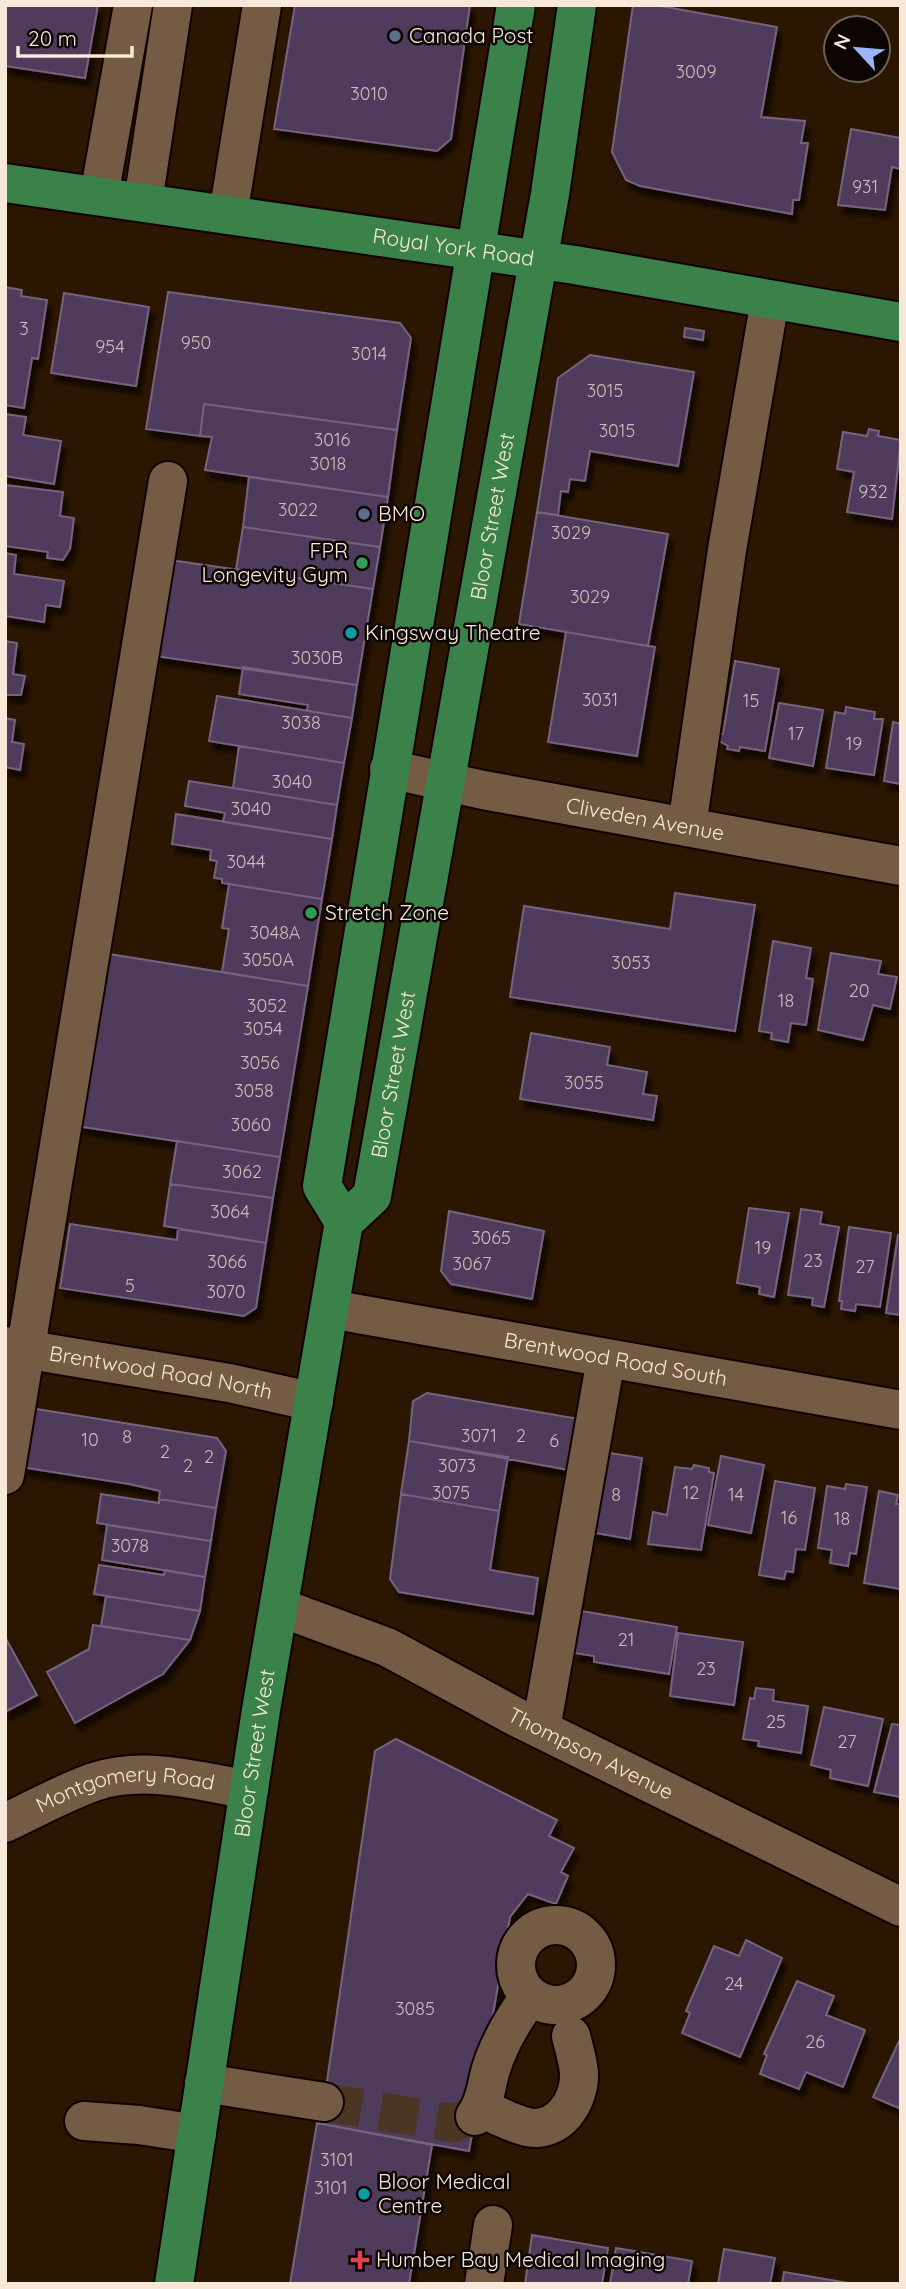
<svg xmlns="http://www.w3.org/2000/svg" width="906" height="2289" viewBox="0 0 906 2289" font-family="Quicksand,sans-serif">
  <style>
    .building { fill: #4f3b5b; stroke: #756380; stroke-width: 2; filter: url(#shadow) }
    .lines { fill: none; stroke-linecap: round; stroke-linejoin: round }
    .minor-tunnel { stroke: #4a3622; stroke-width: 38; stroke-dasharray: 38 19; stroke-linecap: butt }
    .minor-casing { stroke: #120200; stroke-width: 42 }
    .major-casing { stroke: #120200; stroke-width: 42 }
    .minor { stroke: #745b43; stroke-width: 38 }
    .major { stroke: #3b814a; stroke-width: 38 }
    .service-dot { fill: #5c6f8a; stroke: #0c0501; stroke-width: 2.5 }
    .leisure-dot { fill: #2e9e5b; stroke: #0c0501; stroke-width: 2.5 }
    .culture-dot { fill: #0f9aa8; stroke: #0c0501; stroke-width: 2.5 }
    .health-dot { fill: #e0444e; stroke: #0c0501; stroke-width: 2.5 }
    .labels { text-anchor: middle; stroke-width: 5; stroke-linejoin: round; paint-order: stroke }
    .number-label { font-size: 18px; fill: #cdbdba }
    .poi-label { font-size: 21px; fill: #f7e8da; stroke: #0c0501; text-anchor: start }
    .street-label { font-size: 21px; fill: #f7e8da; stroke: #0c0501 }
  </style>
  <defs>
    <filter id="shadow"><feDropShadow dx="4.5" dy="8" stdDeviation="2" flood-color="#0009"/></filter>
  </defs>
  <rect width="100%" height="100%" fill="#2b1601"/>
  <!-- building -->
  <path class="building" d="M5 5H98L85 78 5 66Z
    M295 5H470L451 139 437 151 274 129Z
    M633 5H655L777 27 761 117 805 121 801 143H808L799 200H793L792 214 640 186 626 180 612 152Z
    M851 129 901 138V169L892 167 885 210 838 205Z
    M5 287 22 290 21 296 47 300 38 359 32 358 24 408 5 405Z
    M168 292 400 323 411 338 397 430 204 404 200 436 146 429Z
    M64 293 149 307 136 386 51 373Z
    M685 328 704 331 703 340 684 337Z
    M590 355 694 372 678 466 590 451 585 481 570 479 568 492 561 491 558 515 537 512 558 378Z
    M204 404 397 430 388 497 205 470 212 437 200 436Z
    M5 414 26 417 23 435 61 441 54 484 5 476Z
    M869 429 879 431 878 436 901 440 892 519 847 512 854 472 837 469 843 432 867 436Z
    M249 477 388 497 380 547 243 527Z
    M5 485 63 492 60 516 74 518 70 549 63 560 47 558 48 552 5 546Z
    M537 512 668 534 648 646 519 624Z
    M243 527 380 547 373 589 236 569Z
    M5 553 16 555 14 574 64 581 60 607 46 605 44 622 5 616Z
    M170 560 373 589 357 685 155 656Z
    M566 632 655 647 637 756 548 742Z
    M5 641 17 643 13 674 25 676 21 695H5Z
    M735 661 779 669 765 751 740 747 739 751 727 749 728 746 719 741V734H723Z
    M243 667 357 685 352 718 307 711 308 705 239 694Z
    M217 696 352 718 344 763 209 741Z
    M779 703 823 710 813 766 769 758Z
    M846 707 875 712 874 719H883L874 775 826 768 835 712 845 714Z
    M5 718 15 720 12 742 24 744 20 770 5 767Z
    M893 722 901 724V784L884 781Z
    M239 746 344 763 337 805 233 788Z
    M189 781 337 805 332 839 223 822 225 813 185 806Z
    M176 814 332 839 322 899 222 883V879L214 878 217 861 210 860 211 850 172 844Z
    M229 884 322 899 308 986 222 972 229 929 222 928Z
    M675 893 755 905 735 1031 510 997 524 906 670 929Z
    M773 941 811 948 806 978 813 979 806 1025 791 1023 788 1042 771 1039 772 1033 759 1031Z
    M103 953 308 986 280 1157 76 1126Z
    M831 953 881 961 878 974 897 977 890 1009 873 1005 863 1040 818 1030Z
    M531 1033 610 1047 607 1065 647 1072 643 1094 657 1096 653 1120 520 1099Z
    M177 1141 280 1157 273 1198 170 1184Z
    M170 1184 273 1198 266 1243 164 1226Z
    M749 1208 789 1213 774 1297 759 1294 760 1287 737 1283Z
    M801 1209 822 1212 820 1224 839 1227 824 1307 812 1305 813 1298 788 1295Z
    M449 1211 544 1231 532 1299 451 1284 441 1271Z
    M70 1224 177 1240 178 1229 266 1243 256 1308 244 1316 60 1288Z
    M849 1227 891 1233 880 1307 856 1304 855 1311 841 1309 842 1301H839Z
    M898 1235H901V1315L886 1313Z
    M427 1393 579 1419 569 1470 409 1441 413 1401Z
    M24 1407 217 1438 226 1451 216 1508 159 1499 160 1491 129 1484 14 1466Z
    M409 1441 508 1457 499 1511 401 1494Z
    M603 1452 642 1458 630 1539 590 1532Z
    M721 1456 764 1465 751 1533 708 1525Z
    M694 1465 709 1468V1472L714 1473 701 1550 648 1544 653 1512 667 1515 675 1467 692 1469Z
    M775 1481 815 1488 805 1550 796 1549 793 1572 786 1571 784 1579 759 1575Z
    M846 1484 867 1487 856 1554 850 1553 848 1566 830 1563 832 1550 818 1548 827 1486 845 1489Z
    M879 1491 898 1495 896 1504H901V1589L864 1583Z
    M101 1494 159 1503V1499L216 1508 211 1541 97 1523Z
    M401 1494 499 1511 490 1570 538 1578 533 1614 399 1592 390 1579Z
    M107 1525 211 1541 205 1577 102 1560Z
    M99 1565 164 1575 165 1570 205 1577 200 1611 94 1594Z
    M106 1596 200 1611 190 1640 101 1626Z
    M581 1611 677 1627 669 1674 594 1662V1656L574 1653Z
    M93 1625 190 1640 163 1674 75 1723 47 1672 89 1649Z
    M678 1633 743 1642 734 1705 670 1696Z
    M5 1637 37 1695 5 1712Z
    M756 1688 774 1690 773 1701 808 1706 801 1753 758 1746 759 1741 743 1739 750 1698 754 1699Z
    M824 1707 883 1719 868 1786 830 1778 831 1770 811 1765Z
    M892 1724 901 1725V1797L874 1792Z
    M396 1739 557 1820 549 1836 574 1848 561 1872 568 1876 556 1904 528 1894 510 1917 469 2151 317 2123 324 2102 375 1751Z
    M746 1940 782 1958 740 2057 682 2033 690 2013 686 2011 714 1946 739 1956Z
    M797 1981 834 1996 826 2015 865 2030 843 2087 806 2072 799 2089 760 2074 767 2055 764 2054Z
    M901 2037V2109L873 2097Z
    M317 2123 432 2145 409 2284H290Z
    M532 2235 608 2248 602 2284H525Z
    M616 2248 692 2261 688 2284H610Z
    M724 2249 775 2258 770 2284H718Z
    M784 2272 854 2284H782Z"/>
  <g class="lines">
    <!-- minor-tunnel -->
    <path class="minor-tunnel" d="M324 2102 453 2123 475 2116"/>
    <defs>
      <g id="minor">
        <path d="M99 196 133 5"/>
        <path d="M143 202 173 5"/>
        <path d="M228 215 262 5"/>
        <path id="s1" d="M389 769 483 790 901 866"/>
        <path d="M687 826 727 550 770 300"/>
        <path id="s2" d="M330 1309 901 1410"/>
        <path id="s3" d="M5 1346 229 1383 314 1402"/>
        <path d="M5 1475 168 481"/>
        <path id="s4" d="M279 1607 387 1647 518 1718 901 1907"/>
        <path d="M541 1729 606 1359"/>
        <path id="s5" d="M5 1823C34 1809 63 1793 94 1782 143 1765 199 1781 249 1790"/>
        <circle cx="556" cy="1965" r="40"/>
        <path d="M204 2083 324 2102"/>
        <path d="M481 2108C496 2115 511 2123 527 2127 558 2134 580 2102 579 2073 578 2061 574 2048 571 2036"/>
        <path d="M475 2116C486 2102 486 2085 491 2069 499 2043 514 2018 530 1996"/>
        <path d="M84 2121 139 2125 197 2134"/>
        <path d="M484 2284 493 2225"/>
      </g>
      <g id="major">
        <path id="s6" d="M5 183 575 265 901 322"/>
        <path d="M344 1222 322 1186 516 5"/>
        <path id="s7" d="M174 2284 261 1710 344 1222 372 1196 550 194 577 5"/>
      </g>
    </defs>
    <!-- minor casing -->
    <use href="#minor" class="minor-casing"/>
    <!-- major casing -->
    <use href="#major" class="major-casing"/>
    <!-- minor -->
    <use href="#minor" class="minor"/>
    <!-- major -->
    <use href="#major" class="major"/>
  </g>
  <!-- markers -->
  <g class="service-dot">
    <circle cx="395" cy="36" r="7"/>
    <circle cx="364" cy="514" r="7"/>
  </g>
  <g class="leisure-dot">
    <circle cx="362" cy="563" r="7"/>
    <circle cx="311" cy="913" r="7"/>
  </g>
  <g class="culture-dot">
    <circle cx="351" cy="633" r="7"/>
    <circle cx="364" cy="2194" r="7"/>
  </g>
  <path class="health-dot" d="M356.5 2249.5h7v7h7v7h-7v7h-7v-7h-7v-7h7z"/>
  <g class="labels">
    <!-- number labels -->
    <g class="number-label">
      <text x="696" y="78">3009</text>
      <text x="369" y="100">3010</text>
      <text x="865" y="193">931</text>
      <text x="24" y="335">3</text>
      <text x="196" y="349">950</text>
      <text x="110" y="353">954</text>
      <text x="369" y="360">3014</text>
      <text x="605" y="397">3015</text>
      <text x="617" y="437">3015</text>
      <text x="332" y="446">3016</text>
      <text x="328" y="470">3018</text>
      <text x="873" y="498">932</text>
      <text x="298" y="516">3022</text>
      <text x="571" y="539">3029</text>
      <text x="590" y="603">3029</text>
      <text x="317" y="664">3030B</text>
      <text x="600" y="706">3031</text>
      <text x="751" y="707">15</text>
      <text x="301" y="729">3038</text>
      <text x="796" y="740">17</text>
      <text x="854" y="750">19</text>
      <text x="292" y="788">3040</text>
      <text x="251" y="815">3040</text>
      <text x="246" y="868">3044</text>
      <text x="275" y="939">3048A</text>
      <text x="268" y="966">3050A</text>
      <text x="631" y="969">3053</text>
      <text x="859" y="997">20</text>
      <text x="786" y="1007">18</text>
      <text x="267" y="1012">3052</text>
      <text x="263" y="1035">3054</text>
      <text x="260" y="1069">3056</text>
      <text x="584" y="1089">3055</text>
      <text x="254" y="1097">3058</text>
      <text x="251" y="1131">3060</text>
      <text x="242" y="1178">3062</text>
      <text x="230" y="1218">3064</text>
      <text x="491" y="1244">3065</text>
      <text x="763" y="1254">19</text>
      <text x="813" y="1267">23</text>
      <text x="227" y="1268">3066</text>
      <text x="472" y="1270">3067</text>
      <text x="865" y="1273">27</text>
      <text x="130" y="1292">5</text>
      <text x="226" y="1298">3070</text>
      <text x="479" y="1442">3071</text>
      <text x="521" y="1442">2</text>
      <text x="127" y="1443">8</text>
      <text x="90" y="1446">10</text>
      <text x="554" y="1447">6</text>
      <text x="165" y="1458">2</text>
      <text x="209" y="1463">2</text>
      <text x="188" y="1472">2</text>
      <text x="457" y="1472">3073</text>
      <text x="451" y="1499">3075</text>
      <text x="691" y="1499">12</text>
      <text x="616" y="1501">8</text>
      <text x="736" y="1501">14</text>
      <text x="789" y="1524">16</text>
      <text x="842" y="1525">18</text>
      <text x="130" y="1552">3078</text>
      <text x="626" y="1646">21</text>
      <text x="706" y="1675">23</text>
      <text x="776" y="1728">25</text>
      <text x="847" y="1748">27</text>
      <text x="734" y="1990">24</text>
      <text x="415" y="2015">3085</text>
      <text x="815" y="2048">26</text>
      <text x="337" y="2166">3101</text>
      <text x="331" y="2194">3101</text>
    </g>
    <!-- poi labels -->
    <g class="poi-label">
      <text x="409" y="43">Canada Post</text>
      <text x="378" y="521">BMO</text>
      <text x="348" y="558" text-anchor="end">FPR<tspan x="348" dy="24">Longevity Gym</tspan></text>
      <text x="365" y="640">Kingsway Theatre</text>
      <text x="325" y="920">Stretch Zone</text>
      <text x="378" y="2189">Bloor Medical<tspan x="378" dy="24">Centre</tspan></text>
      <text x="376" y="2267">Humber Bay Medical Imaging</text>
    </g>
    <!-- street labels -->
    <g class="street-label">
      <text dy="7" stroke="none"><textPath href="#s6" startOffset="453">Royal York Road</textPath></text>
      <text dy="7" stroke="none"><textPath href="#s7" startOffset="1804">Bloor Street West</textPath></text>
      <text dy="7" stroke="none"><textPath href="#s1" startOffset="261">Cliveden Avenue</textPath></text>
      <text dy="7" stroke="none"><textPath href="#s7" startOffset="1237">Bloor Street West</textPath></text>
      <text dy="7" stroke="none"><textPath href="#s2" startOffset="290">Brentwood Road South</textPath></text>
      <text dy="7" stroke="none"><textPath href="#s3" startOffset="158">Brentwood Road North</textPath></text>
      <text dy="7" stroke="none"><textPath href="#s7" startOffset="537">Bloor Street West</textPath></text>
      <text dy="7" stroke="none"><textPath href="#s4" startOffset="345">Thompson Avenue</textPath></text>
      <text dy="7" stroke="none"><textPath href="#s5" startOffset="128">Montgomery Road</textPath></text>
    </g>
  </g>
  <!-- border -->
  <rect width="906" height="2289" fill="none" stroke="#f7e8da" stroke-width="14"/>
  <!-- north arrow -->
  <g transform="translate(857 49) rotate(296)"><circle r="33" fill="#0c0501" stroke="#6a6058" stroke-width="2"/>
  <path d="M0-5L12 26L0 18L-12 26Z" fill="#9cb4fd"/>
  <text y="-10" font-size="19" font-weight="bold" text-anchor="middle" fill="#f7e8da">N</text>
  </g>
  <!-- scale -->
  <path d="M18 46v10h114v-10" fill="none" stroke="#f7e8da" stroke-width="3.5"/>
  <text x="28" y="46" font-size="21" fill="#f7e8da" stroke="#0c0501" stroke-width="5" paint-order="stroke">20 m</text>
</svg>
